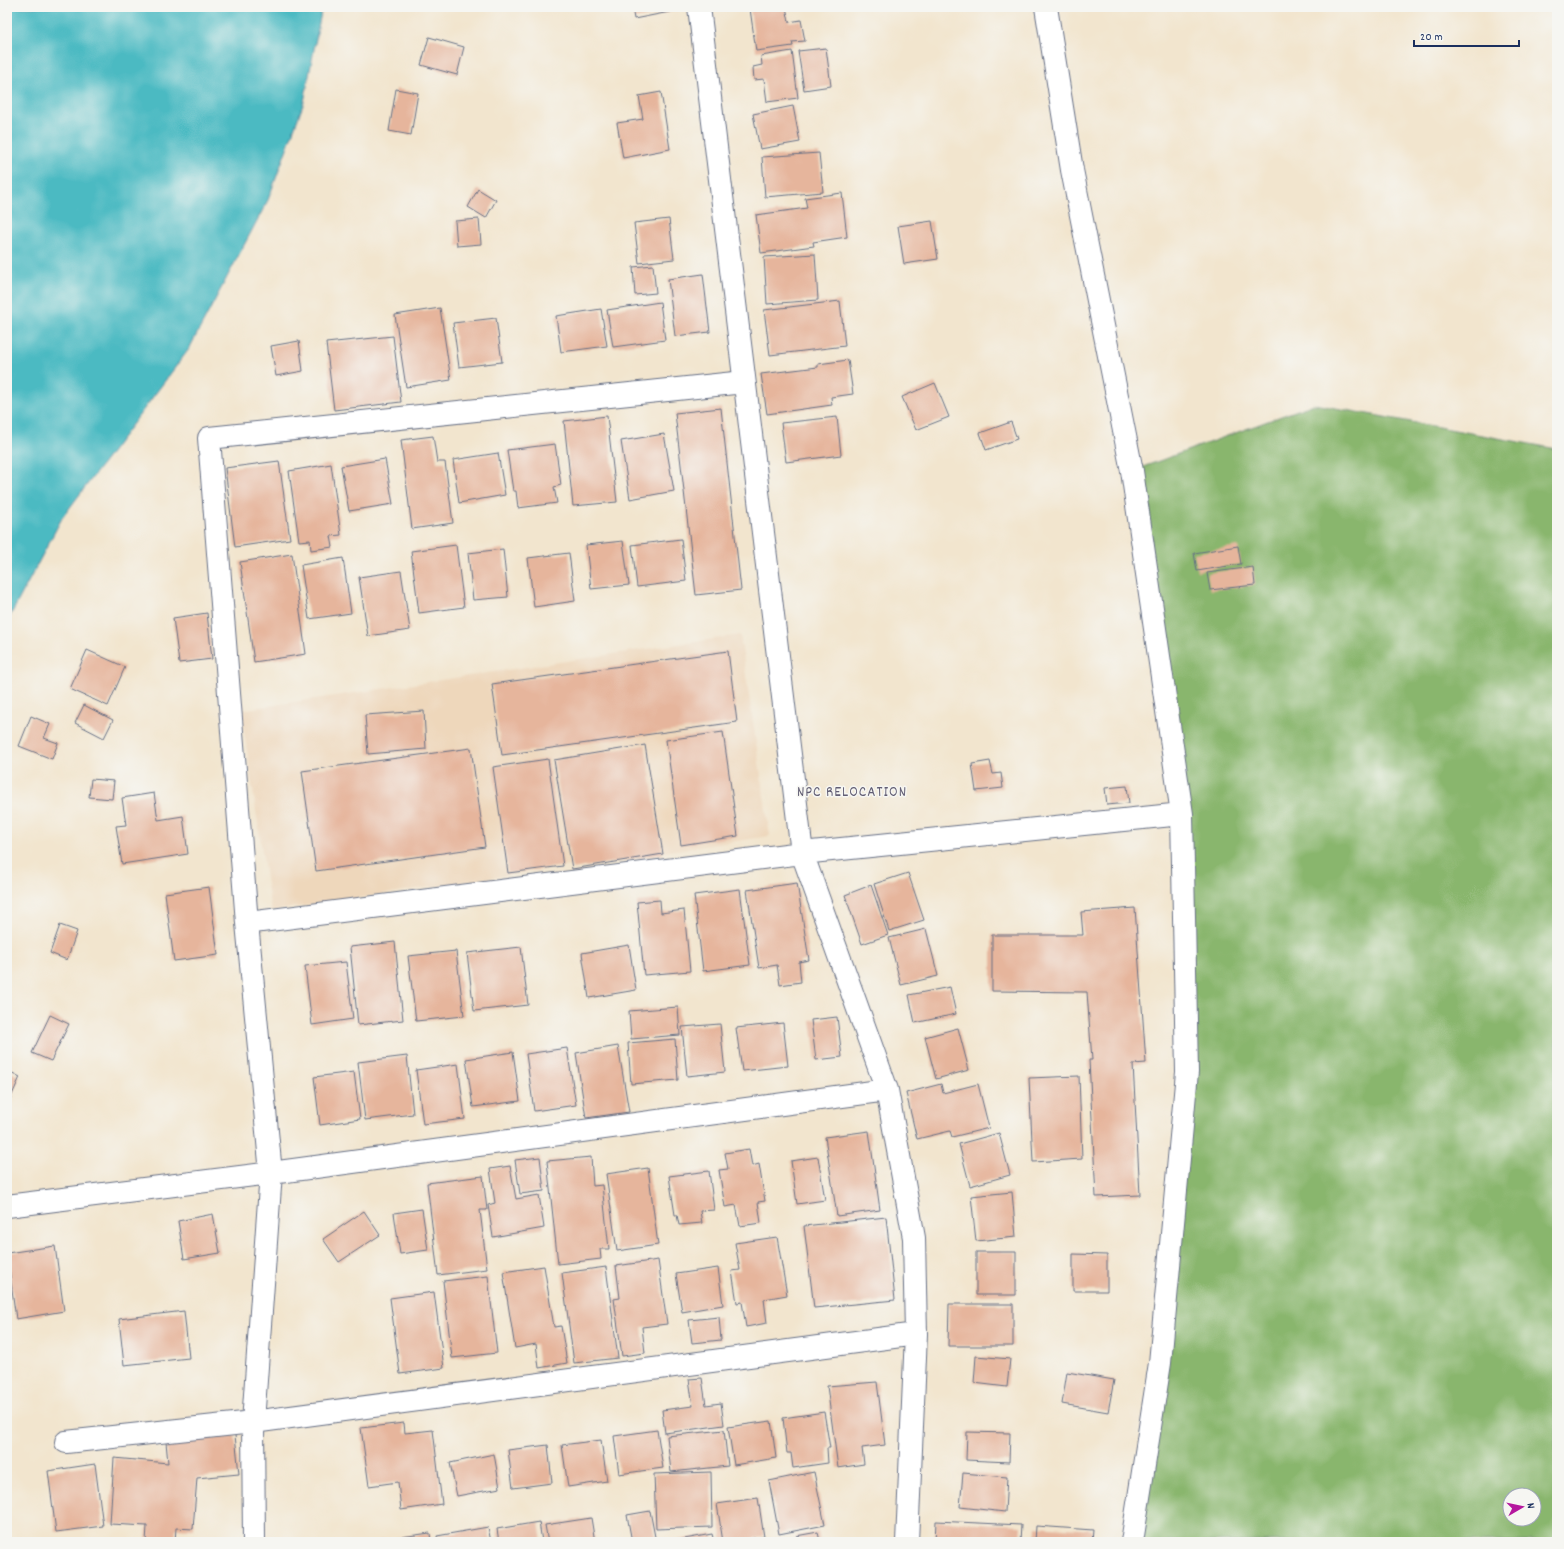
<svg xmlns="http://www.w3.org/2000/svg" width="1564" height="1549" viewBox="0 0 1564 1549" font-family="Dekko,sans-serif">
  <style>
    .built { fill: #eed7bb }
    .forest { fill: #89b66d; stroke: #527266; fill-rule: evenodd }
    .water { fill: #4bbac2; stroke: #337490 }
    .building { fill: #e6b59c }
    .lines { fill: none; stroke-linecap: round; stroke-linejoin: round }
    .minor-casing { stroke: #666f85; stroke-width: 24 }
    .minor { stroke: #fff; stroke-width: 22 }
    .labels { text-anchor: middle; stroke-width: 3; stroke-linejoin: round; paint-order: stroke }
    .neighbourhood-label { font-size: 15px; letter-spacing: 1px; fill: #625e74; stroke: #f6f6f2 }
  </style>
  <rect width="100%" height="100%" fill="#f6f6f2"/>
  <filter id="ink" filterUnits="userSpaceOnUse"><feTurbulence type="fractalNoise" baseFrequency=".025" numOctaves="2"/><feDisplacementMap in="SourceGraphic" scale="8" xChannelSelector="R" yChannelSelector="G"/><feConvolveMatrix kernelMatrix="1 2 1 2 8 2 1 2 1" color-interpolation-filters="sRGB"/></filter>
  <filter id="wash" filterUnits="userSpaceOnUse"><feTurbulence type="fractalNoise" baseFrequency=".012" numOctaves="4" result="noise"/><feDisplacementMap in="SourceGraphic" scale="16" xChannelSelector="R" yChannelSelector="G"/><feGaussianBlur stdDeviation="0.9" result="paint"/><feColorMatrix in="noise" values="0 0 0 0 0 0 0 0 0 0 0 0 0 0 0 0 0 1.4 0 .05"/><feComposite in="paint" operator="in"/></filter>
  <g filter="url(#wash)">
    <rect width="100%" height="100%" fill="#f2e5ce"/>
    <!-- built -->
    <path class="built" d="M740 635 770 836 271 911 241 710Z"/>
    <!-- forest -->
    <path class="forest" d="M1314 404 1557 449V1542H1132L1187 1072 1182 814 1132 471ZM1510 1495H1534V1519H1510Z"/>
    <!-- water -->
    <path class="water" d="M7 7H322L304 102 268 200 189 349 62 518 7 622Z"/>
    <g id="blocks">
      <!-- building -->
      <path class="building" d="M632 7H690V8L634 19Z
        M764 7H786L789 22 801 20 805 41 792 42 793 46 756 51 750 9Z
        M429 37 464 47 457 75 421 65Z
        M826 48 831 86 804 90 798 51Z
        M792 51 798 98 767 102 764 79 754 80 753 67 762 65 761 56Z
        M396 89 418 93 411 135 389 131Z
        M661 92 670 149 623 158 617 123 643 119 639 96Z
        M793 106 800 142 760 149 753 114Z
        M819 153 823 192 765 197 762 157Z
        M478 189 496 200 486 218 468 207Z
        M842 193 847 237 813 242 814 246 761 253 756 215 807 208 805 198Z
        M479 219 481 244 457 246 455 221Z
        M669 219 674 259 639 263 634 223Z
        M932 221 938 259 904 264 898 226Z
        M815 254 818 300 767 304 764 257Z
        M653 265 656 293 635 295 633 267Z
        M703 274 710 332 675 336 668 279Z
        M840 301 845 346 770 355 764 310Z
        M660 302 665 340 613 347 607 310Z
        M440 308 451 380 406 387 395 315Z
        M601 309 607 346 561 352 556 316Z
        M496 318 502 362 459 367 453 323Z
        M393 336 401 402 334 410 326 343Z
        M299 341 303 371 276 376 271 346Z
        M848 360 853 394 831 397 832 405 767 414 761 374 818 367V364Z
        M935 383 949 417 916 430 902 397Z
        M721 408 741 590 696 595 675 413Z
        M607 416 617 502 573 506 564 421Z
        M837 417 841 455 786 462 781 423Z
        M1011 422 1017 439 986 450 980 433Z
        M664 434 674 491 630 499 621 441Z
        M433 436 437 462H445L453 523 412 529 401 440Z
        M555 444 561 485 554 487 557 503 518 508 516 491H513L507 450Z
        M498 453 505 495 459 503 453 460Z
        M385 459 393 504 349 511 341 466Z
        M279 461 290 539 235 547 225 468Z
        M331 464 341 535 331 536 333 547 311 550 310 540 299 541 289 471Z
        M681 539 686 581 637 587 632 545Z
        M623 541 629 585 591 589 586 545Z
        M456 545 464 607 419 613 411 551Z
        M1238 546 1241 564 1197 571 1194 553Z
        M503 549 508 597 473 600 468 553Z
        M569 553 575 601 534 607 528 558Z
        M292 554 306 654 254 662 240 562Z
        M343 558 351 613 309 619 301 565Z
        M1253 567 1255 585 1210 590 1207 573Z
        M401 571 410 630 368 636 359 577Z
        M207 613 212 659 179 663 173 618Z
        M87 650 125 667 108 706 70 689Z
        M728 651 737 722 502 755 492 684Z
        M84 705 113 720 104 738 75 723Z
        M424 711 426 749 368 754 365 715Z
        M31 716 50 724 44 738 58 743 52 759 19 746Z
        M723 732 738 836 681 845 666 740Z
        M645 745 663 854 572 869 554 760Z
        M471 748 485 847 316 871 302 771Z
        M548 759 563 866 508 873 493 767Z
        M990 761 993 774 1001 773 1003 788 976 791 972 764Z
        M91 779 114 781 112 799 89 797Z
        M1127 786 1129 803 1107 805 1105 788Z
        M154 793 158 820 183 816 188 854 122 864 116 826 126 825 122 798Z
        M908 873 924 920 889 931 874 884Z
        M797 883 809 960 799 962 801 982 780 985 777 965 759 968 747 890Z
        M871 885 888 935 862 944 845 895Z
        M209 887 218 955 174 961 165 893Z
        M740 889 750 965 703 971 694 895Z
        M660 900 661 913 684 910 690 971 644 975 637 902Z
        M1135 908 1146 1063 1133 1064 1140 1195 1096 1197 1089 1060H1092L1087 992 992 991V935H1083L1081 912Z
        M60 925 77 931 67 960 50 953Z
        M926 929 938 976 901 985 889 938Z
        M395 942 403 1020 358 1025 350 947Z
        M629 945 636 990 589 998 582 953Z
        M521 947 528 1005 474 1011 467 953Z
        M456 951 464 1016 416 1021 408 956Z
        M346 962 353 1019 312 1025 305 966Z
        M950 987 956 1014 915 1023 909 995Z
        M678 1007 680 1035 631 1039 629 1011Z
        M50 1015 69 1024 51 1061 32 1053Z
        M837 1017 842 1057 816 1060 811 1020Z
        M783 1023 788 1066 742 1071 736 1028Z
        M720 1024 725 1072 687 1076 682 1027Z
        M958 1028 969 1070 936 1079 925 1037Z
        M675 1039 678 1080 631 1084 628 1043Z
        M618 1046 629 1112 586 1118 576 1053Z
        M567 1048 576 1105 534 1111 526 1054Z
        M513 1052 520 1101 473 1107 466 1059Z
        M407 1056 413 1114 365 1120 358 1062Z
        M458 1064 465 1119 423 1124 416 1070Z
        M7 1070 20 1077 7 1106Z
        M354 1072 360 1119 320 1125 314 1077Z
        M1079 1076 1082 1159 1033 1162 1029 1078Z
        M941 1084 943 1093 978 1084 989 1128 952 1137 950 1131 917 1139 906 1093Z
        M869 1131 880 1210 837 1216 825 1137Z
        M999 1133 1010 1175 970 1186 959 1144Z
        M749 1149 752 1166 759 1164 765 1201 758 1202 761 1223 740 1226 736 1205 725 1207 719 1170 728 1169 725 1153Z
        M540 1157 544 1191 520 1194 515 1160Z
        M591 1157 593 1186 602 1185 609 1249H600L601 1259 558 1264 547 1161Z
        M818 1157 825 1200 797 1204 791 1161Z
        M510 1166 516 1199 539 1195 544 1228 493 1237 488 1205 495 1203 490 1169Z
        M648 1168 658 1245 617 1251 606 1174Z
        M709 1171 714 1210 700 1211 702 1223 679 1225 677 1215H675L669 1176Z
        M483 1176 487 1210H480L487 1269 438 1275 427 1183Z
        M1012 1192 1016 1237 976 1241 971 1196Z
        M422 1209 428 1250 400 1254 394 1213Z
        M364 1211 380 1235 339 1262 323 1239Z
        M213 1214 220 1253 184 1259 178 1221Z
        M886 1217 895 1300 814 1308 804 1226Z
        M777 1237 787 1295 764 1299 767 1323 746 1327 742 1302 737 1303 732 1271 740 1270 735 1243Z
        M55 1246 64 1311 16 1319 7 1253Z
        M976 1252H1016V1295H976Z
        M1073 1254 1107 1255V1291H1073Z
        M658 1260 667 1324 642 1327 645 1353 622 1356 614 1299 620 1298 616 1266Z
        M544 1266 554 1327 561 1326 567 1363 539 1368 536 1344 515 1348 503 1272Z
        M606 1267 618 1358 574 1363 562 1273Z
        M718 1268 723 1305 682 1312 676 1274Z
        M488 1276 497 1353 452 1358 443 1281Z
        M434 1292 444 1368 400 1374 390 1298Z
        M949 1304H1013V1346H948Z
        M184 1311 189 1358 124 1365 119 1319Z
        M719 1317 721 1340 692 1343 689 1320Z
        M976 1356 1010 1359 1007 1387 974 1383Z
        M1067 1372 1114 1380 1108 1412 1062 1404Z
        M702 1378 706 1405 721 1403 724 1425 665 1433 662 1410 693 1406 689 1379Z
        M877 1382 885 1445 862 1448 864 1464 838 1468 827 1386Z
        M824 1412 830 1448H827L828 1463 793 1468 791 1453H787L783 1418Z
        M771 1421 776 1458 734 1465 728 1427Z
        M404 1423 405 1433 433 1430 442 1504 401 1510 398 1482 369 1486 361 1428Z
        M657 1430 663 1468 619 1474 614 1436Z
        M724 1430 728 1466 671 1472 667 1436Z
        M967 1432 1010 1433 1009 1462 966 1460Z
        M235 1435 239 1474 197 1478 193 1529 176 1528 175 1542H146L147 1526 110 1524 114 1458 168 1463 166 1442Z
        M601 1440 607 1481 568 1487 562 1445Z
        M548 1445 552 1483 513 1488 508 1450Z
        M494 1454 500 1488 457 1496 450 1463Z
        M95 1464 103 1526 56 1532 48 1471Z
        M711 1472 712 1527 656 1529 654 1474Z
        M814 1472 825 1525 779 1534 769 1481Z
        M963 1473 1007 1477 1005 1512 960 1507Z
        M758 1498 764 1537 723 1542 717 1504Z
        M650 1511 656 1542H632L627 1515Z
        M591 1518 595 1542H548L545 1525Z
        M936 1521 1021 1525 1020 1542H935Z
        M539 1522 542 1542H499L497 1529Z
        M1036 1526 1093 1530 1092 1542H1035Z
        M488 1527 491 1542H438L437 1536Z
        M818 1532 820 1542H798L796 1536Z
        M430 1533 431 1542H379V1540Z
        M712 1534 714 1542H673V1541Z"/>
    </g>
  </g>
  <g filter="url(#ink)">
    <use href="#blocks" fill-opacity="0" stroke="#666f85" stroke-width="1"/>
    <g class="lines">
      <defs>
        <path id="minor" d="M699 7 802 853 887 1090 914 1238 916 1334 907 1542
          M1046 7 1072 170 1132 471 1182 814 1187 1072 1160 1363 1132 1542
          M247 923 802 853 1182 814
          M7 1206 271 1173 887 1090
          M66 1442 253 1422 916 1334
          M254 1542 253 1422 271 1173 247 923 209 438 744 382"/>
      </defs>
      <!-- minor casing -->
      <use href="#minor" class="minor-casing"/>
      <!-- minor -->
      <use href="#minor" class="minor"/>
    </g>
  </g>
  <g class="labels">
    <!-- neighbourhood labels -->
    <g class="neighbourhood-label">
      <text x="852" y="796">NPC RELOCATION</text>
    </g>
  </g>
  <!-- margin -->
  <rect width="1564" height="1549" fill="none" stroke="#f6f6f2" stroke-width="24"/>
  <!-- north arrow -->
  <g transform="translate(1522 1507) rotate(81)"><circle r="19" fill="#f6f6f2" stroke="#9ea6b7"/>
  <path d="M0-3L7 15L0 10L-7 15Z" fill="#b5179e"/>
  <text y="-6" font-size="11" font-weight="bold" text-anchor="middle" fill="#1b2f5e">N</text>
  </g>
  <!-- scale -->
  <path d="M1414 40v6h105v-6" fill="none" stroke="#1b2f5e" stroke-width="2"/>
  <text x="1420" y="40" font-size="12" fill="#1b2f5e" stroke="#f6f6f2" stroke-width="3" paint-order="stroke">20 m</text>
</svg>
